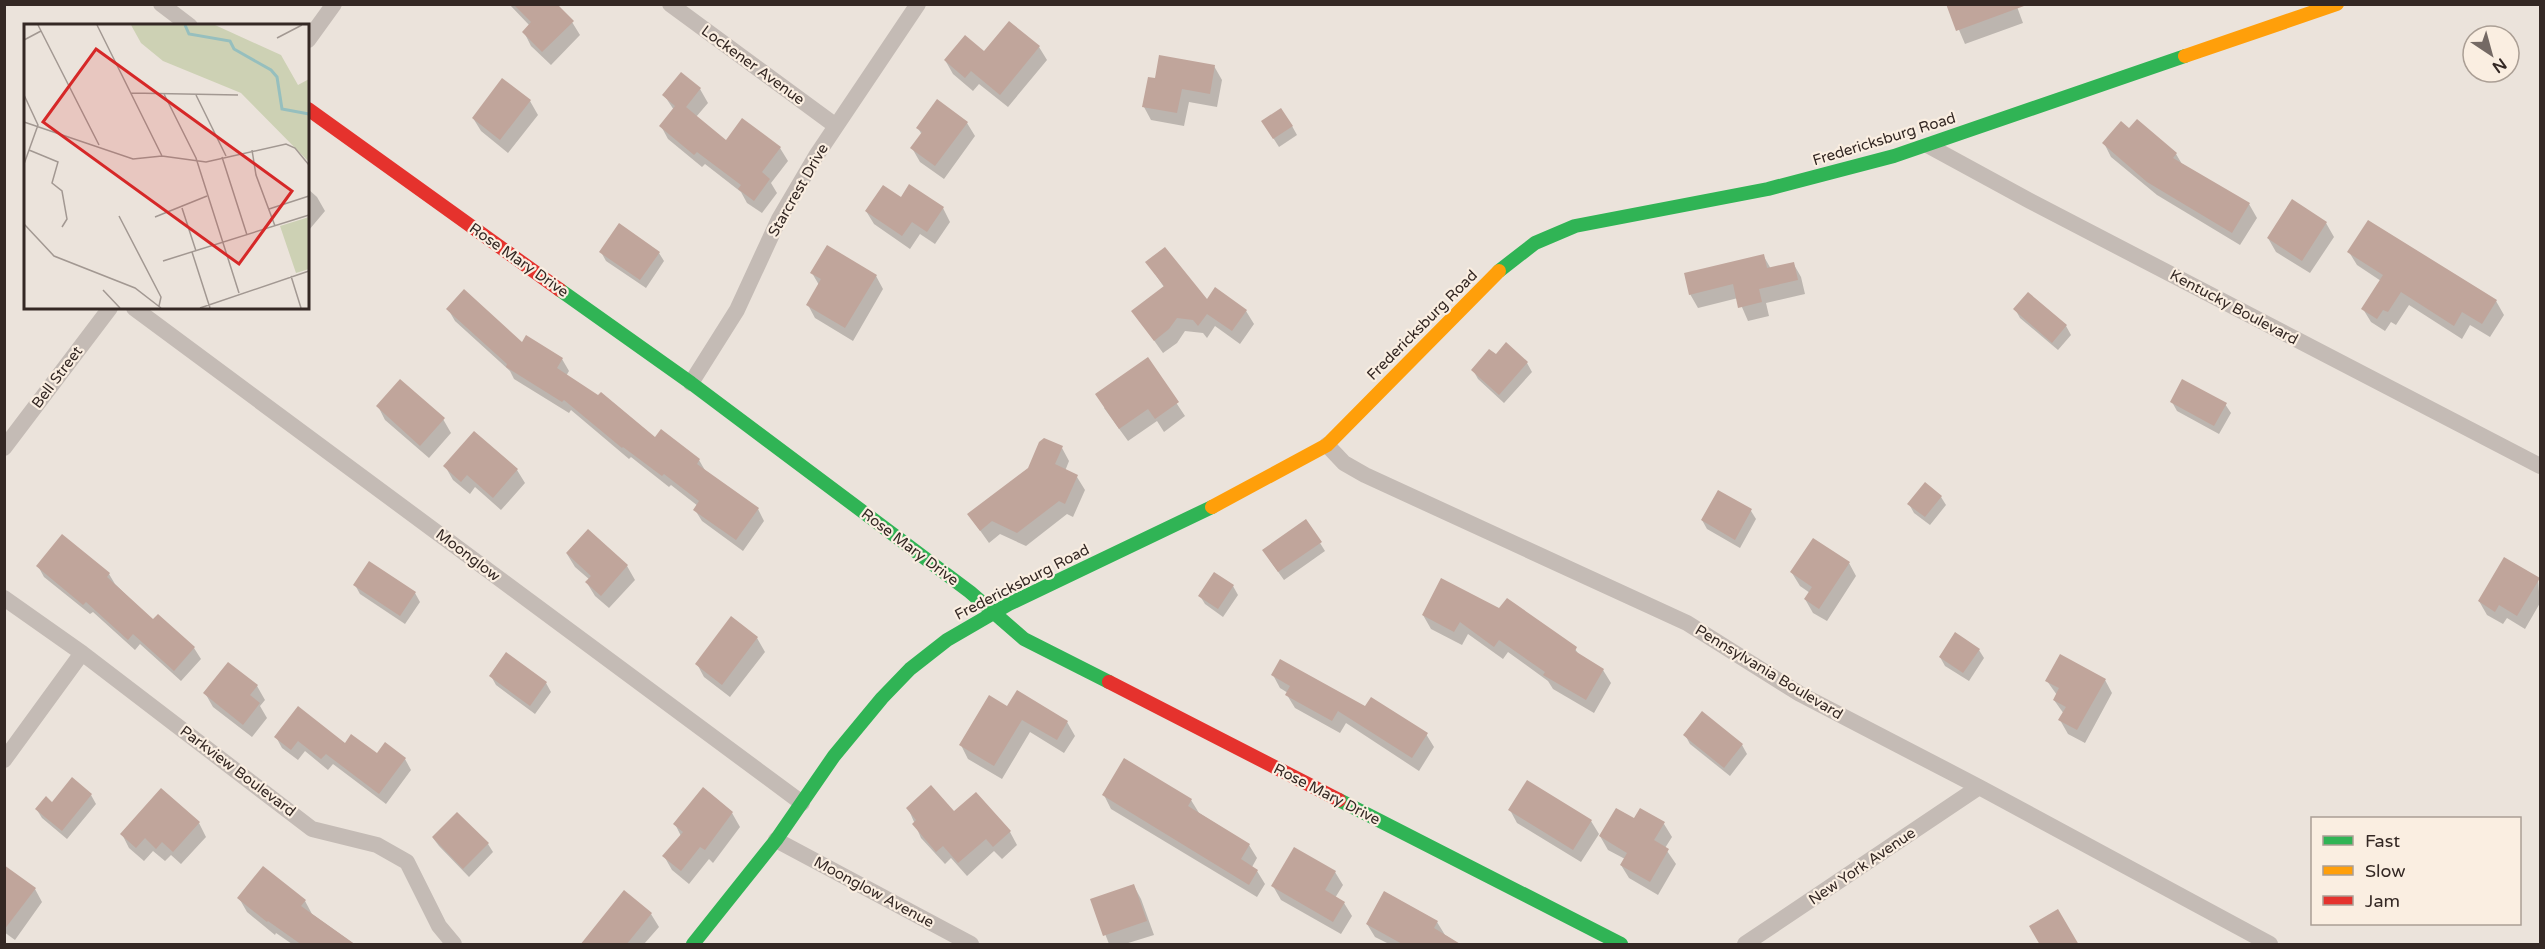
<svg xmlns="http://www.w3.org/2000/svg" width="2545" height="949" viewBox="0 0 2545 949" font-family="'Varela Round',sans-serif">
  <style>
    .shadow { fill: #0003 }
    .building { fill: #c0a59b }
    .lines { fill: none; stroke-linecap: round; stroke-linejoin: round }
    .street { stroke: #c4bbb5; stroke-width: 16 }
    .fast { stroke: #30b455; stroke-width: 14 }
    .slow { stroke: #ff9f0a; stroke-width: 14 }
    .jam { stroke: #e5322d; stroke-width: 14 }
    .labels { text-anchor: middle; stroke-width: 4.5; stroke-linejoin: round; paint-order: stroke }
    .street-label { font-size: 15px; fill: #342824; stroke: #faeee1 }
    .inset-river { fill: none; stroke: #96bfbe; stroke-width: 3 }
    .inset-road { fill: none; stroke: #a29892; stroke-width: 1.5 }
    .view { fill: #d62828; fill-opacity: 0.15; stroke: #d62828; stroke-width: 3 }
    .inset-edge { fill: none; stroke: #342824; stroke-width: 3 }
  </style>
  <rect width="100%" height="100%" fill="#ebe3db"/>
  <!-- shadow -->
  <path class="shadow" d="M509 4H555L572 22 580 35 551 65 531 46 524 32 530 26Z
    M1948 4H2016L2023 23 1965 44Z
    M1039 47 1047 60 1008 107 979 84 973 91 953 74 945 60Z
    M1214 66 1222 80 1217 107 1189 102 1184 126 1151 120 1144 107 1156 80Z
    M503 80 530 101 538 115 508 153 481 131 473 118Z
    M700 89 708 103 696 117 726 142 780 148 788 161 771 183 777 193 762 213 747 203 741 192 705 164 702 167 668 139 661 126 674 110 664 95Z
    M967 123 975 136 944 179 920 162 912 148 922 135 918 128Z
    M1292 126 1297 135 1279 147 1268 130Z
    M2104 143 2176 154 2182 164 2249 204 2257 218 2240 245 2157 195 2111 157Z
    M308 189 317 197 325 211 309 230Z
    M901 199 943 208 950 222 935 244 920 234 910 249 874 224 866 211Z
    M2326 223 2334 237 2310 273 2276 252 2268 238Z
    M601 252 659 253 664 261 646 288 606 261Z
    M2349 252 2496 301 2504 315 2490 337 2470 325 2462 339 2409 305 2396 325 2391 322 2385 331 2371 322 2363 309 2381 281 2357 265Z
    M1763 255 1771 269 1793 263 1801 277 1805 294 1766 303 1769 316 1748 321 1738 298 1698 308 1690 294Z
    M1147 262 1207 301 1246 311 1254 324 1240 344 1215 326 1207 338 1203 333 1185 331 1177 343 1163 353 1133 311 1164 287Z
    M812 273 876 276 883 289 853 341 815 318 808 305 819 285Z
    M448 309 522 344 562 359 569 371 566 376 655 439 699 460 706 472 758 509 764 521 743 551 702 521 695 510 698 506 671 485 669 487 631 457 629 459 571 410 569 413 514 379 510 371 455 321Z
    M2015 309 2066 326 2071 335 2058 350 2020 318Z
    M1496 356 1527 363 1532 372 1504 403 1478 379 1473 370Z
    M1147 359 1185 416 1164 432 1157 421 1128 441 1104 408Z
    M2172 402 2225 404 2231 413 2219 434 2177 411Z
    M378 406 443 419 451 433 429 458 385 420Z
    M1062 448 1069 461 1065 471 1077 477 1085 490 1073 517 1067 514 1026 546 1000 534 989 543 969 515Z
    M445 466 517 470 525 483 501 510 475 487 470 494 453 480Z
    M1719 492 1751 511 1756 519 1740 548 1707 529 1702 520Z
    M1941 497 1946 505 1930 525 1914 513 1909 504Z
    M1320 543 1325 551 1284 580 1269 559Z
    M567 554 627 566 635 580 609 608 595 596 587 583 590 580 575 567Z
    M1849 563 1856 576 1827 621 1813 613 1805 599 1810 593 1800 586 1792 573Z
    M38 566 109 574 115 584 153 621 159 616 194 648 201 659 181 681 140 644 135 650 93 612 90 614 44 577Z
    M1442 580 1575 649 1580 656 1603 670 1611 683 1594 713 1553 689 1548 681 1508 652 1503 659 1468 634 1462 645 1431 629 1423 615Z
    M2538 580 2540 603 2525 629 2507 618 2503 624 2487 615 2479 601Z
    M355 585 415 593 420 602 405 624 360 594Z
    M1233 586 1238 595 1223 617 1205 604 1200 596Z
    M757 638 765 652 730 697 704 677 697 664Z
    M1979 650 1984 658 1969 681 1945 666 1940 657Z
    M507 655 546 683 551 692 535 714 496 685 491 676Z
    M229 664 257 686 265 700 260 706 267 718 252 737 213 707 205 693Z
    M1273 675 1366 708 1426 734 1434 747 1419 771 1346 723 1340 733 1295 708 1287 695 1288 693 1280 688Z
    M2105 680 2112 693 2085 743 2068 734 2060 720 2064 714 2054 700 2057 695 2047 681Z
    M1007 708 1067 722 1075 736 1064 753 1030 732 1002 779 968 759 961 745Z
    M1702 713 1742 745 1747 754 1730 776 1690 744 1685 735Z
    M276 737 345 745 377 755 405 759 411 770 386 804 333 764 328 770 305 751 298 760 282 748Z
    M91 795 96 804 67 839 42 818 37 810Z
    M1104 795 1191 800 1199 813 1249 845 1257 858 1252 867 1257 871 1265 884 1257 897 1111 809Z
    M908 808 954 813 1010 832 1017 845 1002 859 994 851 967 876 951 858 945 864 921 838Z
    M1510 810 1591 821 1599 834 1581 862 1517 823Z
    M732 813 740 827 713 863 709 859 689 884 672 870 664 856 681 836 675 824Z
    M199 823 206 837 181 864 171 855 165 861 153 851 144 861 129 848 122 834Z
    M1664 824 1672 837 1665 848 1676 864 1658 895 1629 878 1621 865 1625 859 1608 850 1600 836Z
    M433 838 488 844 493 852 469 877 439 846Z
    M4 867 35 889 42 902 15 940 4 932Z
    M1335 872 1343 885 1335 898 1344 903 1352 916 1341 934 1281 900 1273 886Z
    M1134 886 1141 899 1154 935 1125 944H1109L1092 900Z
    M239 898 305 901 312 914 354 944H292L276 933 275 935 247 912Z
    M651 914 659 927 644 944H589Z
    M1437 922 1445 935 1459 944H1389L1375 937 1367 924Z"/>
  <!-- building -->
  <path class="building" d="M513 4H557L574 21 542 52 522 32 531 22Z
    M1946 4H2024V6L1956 31Z
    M1009 21 1040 46 1000 95 971 71 965 78 944 60 965 35 984 51Z
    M1159 55 1215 65 1210 94 1182 89 1177 113 1142 107 1148 77 1155 78Z
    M681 72 701 88 686 107 726 140 742 118 781 147 762 172 770 179 754 201 738 189 741 185 697 152 694 155 659 126 675 106 662 95Z
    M502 78 531 100 500 140 472 118Z
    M937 99 968 122 935 166 910 148 922 132 916 128Z
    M1281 108 1293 126 1273 139 1261 121Z
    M2137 119 2177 153 2173 158 2250 203 2232 233 2147 182 2102 143 2121 121 2129 128Z
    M909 184 944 207 927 232 912 222 902 236 865 211 883 185 901 197Z
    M2292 199 2327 222 2302 261 2267 238Z
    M2368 220 2497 300 2482 324 2462 312 2454 326 2401 292 2388 312 2383 310 2377 319 2361 309 2383 275 2347 252Z
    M619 223 660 252 640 280 599 252Z
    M827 245 877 275 845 328 806 305 821 279 810 273Z
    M1165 247 1207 299 1215 287 1247 310 1232 331 1207 314 1198 326 1193 320 1177 318 1169 329 1154 341 1131 311 1164 286 1145 262Z
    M1764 254 1767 268 1794 262 1798 280 1759 289 1762 302 1738 308 1733 284 1689 295 1684 273Z
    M464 289 522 342 526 335 563 358 557 368 598 395 601 392 655 437 661 429 700 459 697 464 759 508 736 540 693 510 699 501 664 474 662 476 623 447 622 448 564 400 562 402 506 367 507 364 446 309Z
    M2028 292 2067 325 2052 343 2013 309Z
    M1506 342 1528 362 1499 395 1471 370 1489 349 1496 354Z
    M1148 357 1179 402 1155 419 1148 409 1119 429 1095 394Z
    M400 379 445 418 420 446 376 406Z
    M2182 379 2227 403 2214 426 2170 402Z
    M474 431 518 469 493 498 467 475 461 482 443 466Z
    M1044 438 1063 446 1055 464 1078 475 1065 504 1059 501 1017 533 992 521 980 531 967 514 1028 468 1039 442Z
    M1925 482 1942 496 1925 517 1907 504Z
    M1718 490 1752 509 1735 540 1701 520Z
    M1306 519 1322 542 1278 572 1262 550Z
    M588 529 628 565 601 596 585 582 591 576 566 553Z
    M62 534 110 573 107 577 153 619 158 614 195 647 174 671 133 634 128 640 86 602 83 605 36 566Z
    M1813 538 1850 562 1819 609 1804 599 1812 587 1790 572Z
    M2504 557 2540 578 2517 616 2499 605 2495 612 2478 601Z
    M369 561 416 592 400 616 353 585Z
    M1214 572 1234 585 1218 609 1198 596Z
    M1441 578 1499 608 1507 598 1577 647 1575 651 1604 669 1586 700 1543 675 1545 672 1499 640 1494 647 1460 622 1454 632 1422 615Z
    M731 616 758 637 722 685 695 664Z
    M1955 632 1980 649 1963 673 1939 657Z
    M506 652 547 682 530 706 489 676Z
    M2060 654 2106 679 2077 730 2058 720 2066 707 2053 700 2059 688 2045 681Z
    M1280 659 1365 706 1371 697 1428 733 1412 758 1338 711 1332 721 1285 695 1290 686 1271 675Z
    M228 662 258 685 250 695 260 703 243 725 203 693Z
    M1017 690 1068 721 1057 740 1022 720 994 766 959 745 989 695 1007 706Z
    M298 706 345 743 351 734 377 753 385 742 406 758 379 794 326 754 321 759 298 741 291 750 274 737Z
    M1702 711 1743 744 1724 768 1683 735Z
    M1124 758 1192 799 1188 806 1250 844 1241 859 1258 870 1249 885 1102 795Z
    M72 777 92 794 62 831 35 809 46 796 52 802Z
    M1527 780 1592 820 1573 850 1508 810Z
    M931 785 954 811 976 792 1011 831 993 847 986 839 958 863 943 846 936 852 912 824 916 820 906 808Z
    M703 787 733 812 705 850 700 847 681 871 662 856 683 832 673 824Z
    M161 788 200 822 173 852 162 842 156 849 145 838 136 848 120 834Z
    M1616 808 1634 818 1640 808 1665 822 1654 840 1669 849 1650 882 1620 865 1627 853 1599 836Z
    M457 812 489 843 463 869 432 837Z
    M1294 847 1336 871 1325 890 1345 902 1333 922 1271 886Z
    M4 865 36 888 4 930Z
    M263 866 306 900 301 906 356 945H302L268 921 267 922 237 898Z
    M1134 884 1147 921 1103 936 1090 899Z
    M624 890 652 913 626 945H580Z
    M1384 891 1438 921 1434 928 1462 945H1404L1366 924Z
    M2058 909 2079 945H2040L2029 926Z"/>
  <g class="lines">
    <!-- street -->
    <path class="street" d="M161 4 190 26
      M670 4 836 126
      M308 40 334 4
      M1929 146 2030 201 2540 466
      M134 308 802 803
      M691 383 737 310 779 219 816 156 918 4
      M1327 445 1344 463 1365 475 1687 623 1800 694 1979 787 2270 944
      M4 448 110 308
      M4 598 82 653 312 829 377 845 407 862 439 926 454 944
      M4 760 82 653
      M776 840 971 944
      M1745 944 1979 787"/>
    <!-- fast -->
    <path class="fast" d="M1499 271 1535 243 1575 226 1768 189 1894 156 2185 56
      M560 290 691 383 970 592 1024 639 1109 682
      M1339 800 1621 944
      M693 944 776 840 834 756 882 698 910 669 947 640 1009 604 1212 507"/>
    <!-- slow -->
    <path class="slow" d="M2185 56 2337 4
      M1212 507 1327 445 1499 271"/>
    <!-- jam -->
    <path class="jam" d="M308 109 560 290
      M1109 682 1339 800"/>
  </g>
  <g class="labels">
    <!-- street labels -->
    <g class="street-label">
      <text transform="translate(753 65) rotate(36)" y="5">Lockener Avenue</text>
      <text transform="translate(1884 139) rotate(-17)" y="5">Fredericksburg Road</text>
      <text transform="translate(798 190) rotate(-60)" y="5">Starcrest Drive</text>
      <text transform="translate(519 260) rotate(35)" y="5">Rose Mary Drive</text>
      <text transform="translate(2234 307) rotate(28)" y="5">Kentucky Boulevard</text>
      <text transform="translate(1422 325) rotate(-45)" y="5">Fredericksburg Road</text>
      <text transform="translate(57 377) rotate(-53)" y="5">Bell Street</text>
      <text transform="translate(910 547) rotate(37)" y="5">Rose Mary Drive</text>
      <text transform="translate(468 555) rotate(37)" y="5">Moonglow</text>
      <text transform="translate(1022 582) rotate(-27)" y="5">Fredericksburg Road</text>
      <text transform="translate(1769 672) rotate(31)" y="5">Pennsylvania Boulevard</text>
      <text transform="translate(238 771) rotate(37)" y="5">Parkview Boulevard</text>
      <text transform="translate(1327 794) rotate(27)" y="5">Rose Mary Drive</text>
      <text transform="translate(1862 866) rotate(-34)" y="5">New York Avenue</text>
      <text transform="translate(874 892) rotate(28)" y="5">Moonglow Avenue</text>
    </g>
  </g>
  <!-- overview -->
  <g transform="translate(24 24)">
    <rect width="285" height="285" fill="#ebe3db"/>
    <path d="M107 1H191L257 31 274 61 285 55V138L217 69 139 37 117 19ZM285 193V245L272 249 256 202Z" fill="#cdd1b4"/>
    <path class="inset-river" d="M161 1 165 10 206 17 210 25 247 46 253 53 258 85 285 90"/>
    <path class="inset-road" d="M14 1 75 121M73 1 138 132M253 14 278 1M0 16 17 7M107 69 214 71M140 70 172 134 215 269M0 71 14 101 0 140M172 71 202 132M0 98 109 135 138 132 182 138 262 120 271 124 285 141M5 126 34 138 28 159 38 167 43 195 38 203M228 126 232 151 251 202M198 133 223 211M158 184 172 227M245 185 285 172M95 192 137 273 135 282M131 193 183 172M0 200 30 232 111 264 137 284M168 228 186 284M139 237 285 191M267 252 277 284M79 266 96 284M176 284 285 247"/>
    <path class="view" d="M72 25 268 167 215 240 19 98Z"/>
    <rect width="285" height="285" class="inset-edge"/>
  </g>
  <!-- border -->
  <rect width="2545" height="949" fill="none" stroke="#342824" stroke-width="12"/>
  <!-- legend -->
  <rect x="2311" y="817" width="210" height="108" fill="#faeee1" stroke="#ab9f95" stroke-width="1.5"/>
  <rect x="2323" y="836" width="30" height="9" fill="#30b455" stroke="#ab9f95" stroke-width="1.5"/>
  <text x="2365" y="847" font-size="18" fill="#342824">Fast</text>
  <rect x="2323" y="866" width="30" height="9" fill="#ff9f0a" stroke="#ab9f95" stroke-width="1.5"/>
  <text x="2365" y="877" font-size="18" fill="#342824">Slow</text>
  <rect x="2323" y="896" width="30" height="9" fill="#e5322d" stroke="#ab9f95" stroke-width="1.5"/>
  <text x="2365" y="907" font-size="18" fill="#342824">Jam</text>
  <!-- north arrow -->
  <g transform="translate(2491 54) rotate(144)"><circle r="28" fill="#faeee1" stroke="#ab9f95" stroke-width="1.5"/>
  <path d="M0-4.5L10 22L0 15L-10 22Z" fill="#746964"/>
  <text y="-9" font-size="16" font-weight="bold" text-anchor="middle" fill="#342824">N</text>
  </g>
</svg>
